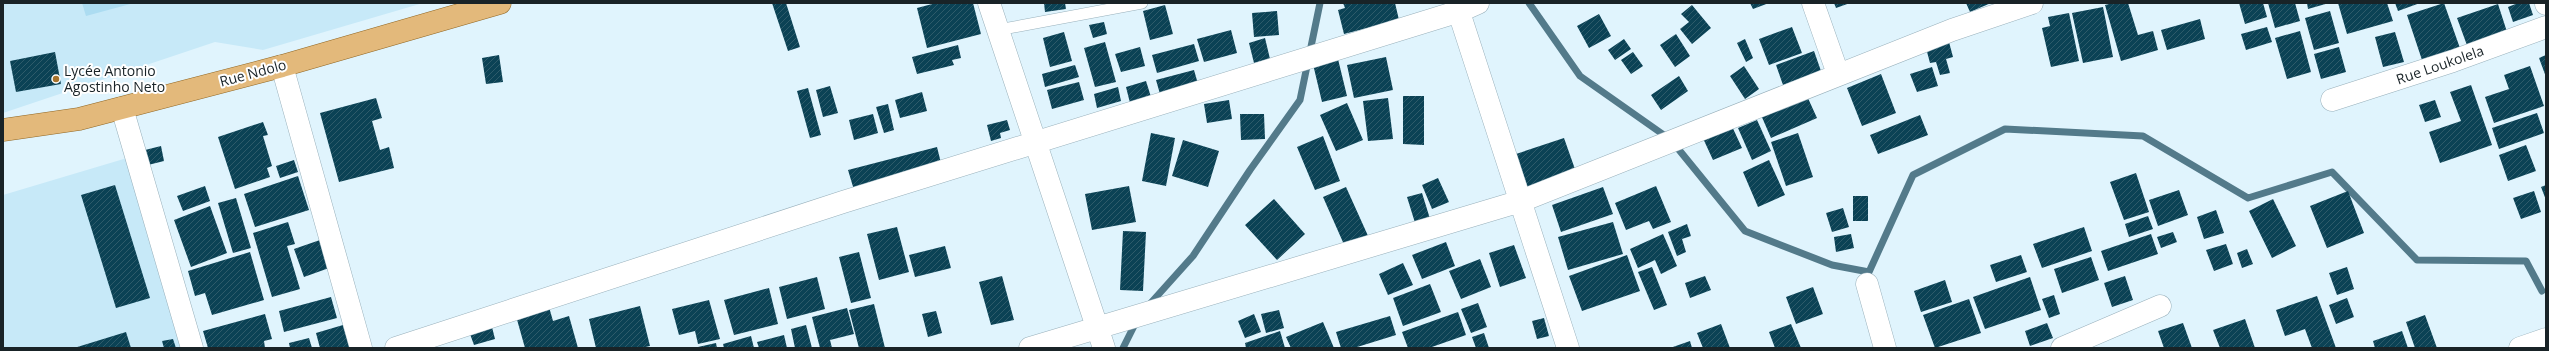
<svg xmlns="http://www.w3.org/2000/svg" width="2549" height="351" viewBox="0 0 2549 351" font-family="'Open Sans',sans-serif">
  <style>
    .built { fill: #c7e9f8 }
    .park { fill: #acdcf1 }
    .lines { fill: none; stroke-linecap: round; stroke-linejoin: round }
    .stream { stroke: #537a8a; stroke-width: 7 }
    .building { fill: url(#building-hatch) }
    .lane-casing { stroke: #98b0bb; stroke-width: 12 }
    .street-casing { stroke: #98b0bb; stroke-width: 23 }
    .primary-casing { stroke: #916724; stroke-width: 23 }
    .lane { stroke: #fff; stroke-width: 11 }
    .street { stroke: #fff; stroke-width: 22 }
    .primary { stroke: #e3b97b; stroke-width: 22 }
    .poi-dot { fill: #a7732c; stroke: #fff; stroke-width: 1.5 }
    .labels { text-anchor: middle; stroke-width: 4; stroke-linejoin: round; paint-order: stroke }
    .street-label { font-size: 14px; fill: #192327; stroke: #fff }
    .poi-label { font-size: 14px; fill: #192327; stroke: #fff; text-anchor: start }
  </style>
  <defs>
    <pattern id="building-hatch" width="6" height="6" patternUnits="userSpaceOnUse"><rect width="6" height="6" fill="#0b4255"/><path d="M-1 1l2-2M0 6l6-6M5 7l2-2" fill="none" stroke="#2e5b6a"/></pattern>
  </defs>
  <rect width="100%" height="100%" fill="#e0f4fd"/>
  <!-- built -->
  <path class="built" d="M3 3H423L263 50 215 42 3 113Z
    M127 158 184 348H3V195Z"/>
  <!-- park -->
  <path class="park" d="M82 3H134L86 16Z"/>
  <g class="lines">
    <!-- stream -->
    <path class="stream" d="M1529 3 1580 76 1671 140 1745 231 1832 265 1869 272 1913 175 2005 129 2143 136 2248 198 2332 172 2417 260 2526 261 2542 291
      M1149 305 1193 256 1250 170 1300 100 1320 3
      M1123 348 1136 322"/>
  </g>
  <!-- building -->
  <path class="building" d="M772 3H786L800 47 788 51Z
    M936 3H973L981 34 927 48 917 8Z
    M1044 3H1065L1066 9 1045 12Z
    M1343 3H1395L1399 20 1344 34 1338 10 1345 8Z
    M1750 3H1769L1753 9Z
    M1834 3H1850L1836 8Z
    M1966 3H1991L1970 12Z
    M2113 3H2128L2138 35 2153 31 2158 50 2121 61 2105 5Z
    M2239 3H2263L2267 17 2245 24Z
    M2268 3H2295L2300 21 2275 28Z
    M2307 3H2329L2308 9Z
    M2338 3H2387L2393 21 2347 34Z
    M2395 3H2420L2398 11Z
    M2444 3 2461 51 2423 63 2407 15Z
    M2518 3H2529L2533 15 2513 22 2508 7Z
    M2498 4 2508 35 2468 48 2457 18Z
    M1165 5 1173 34 1150 40 1143 11Z
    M1692 5 1711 28 1692 44 1680 29 1689 22 1681 14Z
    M2103 7 2113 57 2083 63 2072 13Z
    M1277 11 1279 35 1254 37 1252 13Z
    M2330 11 2339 43 2314 50 2305 18Z
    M2069 13 2079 61 2051 67 2042 28 2050 26 2048 17Z
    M1599 14 1611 36 1589 48 1577 26Z
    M2200 19 2205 39 2167 50 2161 30Z
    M1104 22 1107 34 1093 38 1089 25Z
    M1792 27 1802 53 1769 65 1759 39Z
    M2267 27 2272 42 2246 50 2241 34Z
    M1231 30 1237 53 1204 62 1197 39Z
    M2300 31 2311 72 2287 79 2275 38Z
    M1064 32 1072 61 1050 67 1043 38Z
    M2395 32 2404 62 2383 67 2375 37Z
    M1676 34 1690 56 1675 67 1660 45Z
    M1265 38 1270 59 1254 63 1249 43Z
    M1624 39 1631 49 1615 60 1608 50Z
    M1745 39 1753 58 1746 62 1737 43Z
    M1105 42 1116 82 1095 87 1084 48Z
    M1949 42 1953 57 1946 59 1950 73 1940 75 1936 62 1930 63 1926 48Z
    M1194 44 1199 61 1157 73 1152 55Z
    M958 45 961 58 952 60 954 65 917 74 912 57Z
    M1140 47 1145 66 1121 72 1115 54Z
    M2339 47 2346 72 2321 79 2314 54Z
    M1814 51 1821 71 1783 85 1776 65Z
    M55 52 61 84 16 92 10 61Z
    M1633 52 1643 66 1631 74 1621 60Z
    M499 55 503 82 486 84 482 58Z
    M1337 55 1347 96 1322 102 1312 60Z
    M2546 55V77L2539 58Z
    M1386 57 1393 90 1354 98 1347 65Z
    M1075 65 1079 77 1045 87 1042 74Z
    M1744 66 1759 89 1745 99 1730 76Z
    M2530 66 2544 106 2494 123 2485 97 2509 89 2504 75Z
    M1932 67 1938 86 1917 92 1910 74Z
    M1194 70 1198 84 1160 94 1156 80Z
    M1881 74 1896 113 1862 126 1847 88Z
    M1679 76 1688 91 1661 110 1651 95Z
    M1146 81 1151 97 1130 103 1126 87Z
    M1079 82 1084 100 1052 109 1047 90Z
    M2471 85 2492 145 2440 163 2429 132 2461 121 2450 92Z
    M830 86 838 113 823 117 816 90Z
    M1118 87 1121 101 1097 108 1094 94Z
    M808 88 821 135 810 138 797 91Z
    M922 92 927 111 900 118 895 100Z
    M1403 96H1424V145L1403 144Z
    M1807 96 1817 118 1771 138 1761 115Z
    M376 98 382 118 372 121 380 150 389 147 394 168 339 182 320 113Z
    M1388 98 1393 139 1368 141 1363 101Z
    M1229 100 1232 119 1207 123 1204 104Z
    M2435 100 2441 117 2425 122 2419 105Z
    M1347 103 1363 140 1336 151 1320 115Z
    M888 104 894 130 884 133 876 107Z
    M2537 113 2544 133 2499 149 2492 128Z
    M873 114 878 133 854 140 849 120Z
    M1240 114H1264L1265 139 1241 140Z
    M1920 115 1928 135 1878 154 1870 135Z
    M1007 120 1010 130 1000 133 1001 138 991 141 987 125Z
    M1757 120 1771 151 1752 160 1738 128Z
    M263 122 268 135 263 136 272 166 267 168 270 177 235 189 218 137Z
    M1730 122 1742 148 1713 160 1701 134Z
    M1151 133 1175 138 1166 186 1142 181Z
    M1798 133 1813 177 1786 186 1771 142Z
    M1323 136 1340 181 1315 190 1297 147Z
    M1564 138 1576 172 1528 188 1516 154Z
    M1183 140 1219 151 1208 187 1172 176Z
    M2526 145 2536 171 2508 181 2499 155Z
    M161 146 164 161 148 165 145 150Z
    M937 147 942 167 854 190 848 170Z
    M294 160 298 172 280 178 276 166Z
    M1769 160 1785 195 1758 207 1743 172Z
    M2136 173 2149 212 2124 220 2110 182Z
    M298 176 309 210 255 227 244 194Z
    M1438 178 1449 202 1432 209 1422 185Z
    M115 185 150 298 116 308 81 195Z
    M2546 185V200L2541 187Z
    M205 186 210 201 183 211 177 196Z
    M1129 186 1136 222 1092 230 1085 194Z
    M1656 186 1671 222 1653 229 1649 221 1626 230 1615 203Z
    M1346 187 1369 238 1346 249 1323 197Z
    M1603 187 1613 214 1561 232 1552 205Z
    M2179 190 2188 215 2158 226 2149 200Z
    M2348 191 2364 233 2327 248 2310 206Z
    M2534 191 2541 212 2521 219 2513 198Z
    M1422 193 1431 222 1416 226 1407 197Z
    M1853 196H1868V221H1853Z
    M236 198 251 248 233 253 218 203Z
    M1274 199 1305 234 1277 260 1245 225Z
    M2273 199 2296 246 2272 258 2249 211Z
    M210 206 227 253 191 267 174 220Z
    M1843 208 1849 227 1832 232 1826 213Z
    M2216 210 2224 233 2204 239 2197 217Z
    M2148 216 2153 229 2129 237 2125 224Z
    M288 222 295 244 287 246 300 289 272 297 253 233Z
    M1613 222 1623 254 1568 270 1558 237Z
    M1687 224 1691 236 1682 239 1686 252 1677 256 1668 232Z
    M897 227 909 272 879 280 867 234Z
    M2084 227 2092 251 2042 268 2033 244Z
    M1123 231 1146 232 1143 291 1120 290Z
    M2173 232 2177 242 2161 248 2157 237Z
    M1663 234 1677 266 1661 274 1655 260 1638 268 1630 249Z
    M1851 234 1854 248 1836 252 1834 237Z
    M2151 234 2158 254 2108 271 2101 251Z
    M320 240 329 268 304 277 294 249Z
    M1446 242 1455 266 1422 279 1412 255Z
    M2226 244 2233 264 2214 271 2206 250Z
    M1514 245 1526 278 1500 287 1489 253Z
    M945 246 951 268 915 277 909 255Z
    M2247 249 2253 264 2242 268 2237 253Z
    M250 252 264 300 212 315 205 293 195 296 188 271Z
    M859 252 871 298 851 303 839 257Z
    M1627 255 1640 291 1582 311 1569 276Z
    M2021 255 2027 272 1996 282 1990 265Z
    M2091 257 2099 280 2062 293 2054 269Z
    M1480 259 1491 287 1461 299 1449 271Z
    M1403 263 1413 285 1388 295 1379 274Z
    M1652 267 1667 305 1654 310 1638 272Z
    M2347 267 2354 289 2337 295 2329 273Z
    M1002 276 1014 320 991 325 979 282Z
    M1705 276 1711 290 1690 298 1685 283Z
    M2125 276 2133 300 2112 307 2104 283Z
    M817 277 825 309 787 319 779 287Z
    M2030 277 2041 310 1985 329 1973 297Z
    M1945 280 1952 302 1921 312 1914 291Z
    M1430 284 1441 312 1403 326 1393 298Z
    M1813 287 1823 314 1796 324 1786 297Z
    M769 288 778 324 734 335 724 300Z
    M2054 295 2060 314 2049 318 2042 299Z
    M2317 296 2336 348H2312L2305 329 2285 336 2276 310Z
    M331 297 337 318 284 332 279 311Z
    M2347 298 2354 317 2336 324 2329 305Z
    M1969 299 1981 333 1935 348 1923 315Z
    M709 300 720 339 698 344 695 331 679 335 672 309Z
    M1478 303 1487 327 1471 333 1461 309Z
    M874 304 885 348H859L849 310Z
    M640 306 650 346 641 348H596L589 319Z
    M549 307 553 321 569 316 578 348H525L516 316Z
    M847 308 854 334 830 340 832 348H820L812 317Z
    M1279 310 1284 328 1266 333 1261 314Z
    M936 311 942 333 928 337 922 314Z
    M1458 312 1466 335 1429 348H1408L1402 332Z
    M265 314 272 339 264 341 265 348H208L203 331Z
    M1254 314 1261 332 1245 338 1238 321Z
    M2425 315 2437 348H2415L2406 322Z
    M1390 316 1396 335 1354 348H1341L1336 332Z
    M1544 318 1549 336 1537 339 1532 321Z
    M2245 319 2255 348H2220L2213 330Z
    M1323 322 1334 348H1291L1286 337Z
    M2047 323 2053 338 2030 346 2025 331Z
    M2183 323 2192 348H2164L2158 331Z
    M1721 324 1730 348H1703L1697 333Z
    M1791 324 1801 348H1775L1769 332Z
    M343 325 350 348H320L316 333Z
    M806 325 812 348H795L791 329Z
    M492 327 495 339 474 345 470 334Z
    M1280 331 1285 348H1246L1245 343Z
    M2402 331 2408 348H2375L2373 341Z
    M126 332 131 348H74Z
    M1484 333 1489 348H1476L1472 337Z
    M784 335 787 348H759L757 342Z
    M751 336 754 348H724L723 344Z
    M309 338 312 348H290L289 343Z
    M173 339 176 348H164L162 341Z
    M1690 341 1692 348H1670Z
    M716 343 717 348H698V347Z"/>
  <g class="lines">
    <defs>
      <path id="lane" d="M998 30 1142 3"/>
      <path id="street" d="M989 3 1104 348
        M1456 3 1568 348
        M1813 3 1838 74
        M2546 3V4
        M282 66 361 348
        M2332 100 2453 61 2546 27
        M122 108 192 348
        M1867 284 1885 348
        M396 348 843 202 1460 11 1478 3
        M1030 348 1521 201 1952 30 2032 3
        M2062 348 2160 306
        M2520 348 2546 339"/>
      <path id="primary" d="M3 130 79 119 282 66 500 3"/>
    </defs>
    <!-- lane casing -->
    <use href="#lane" class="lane-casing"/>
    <!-- street casing -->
    <use href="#street" class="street-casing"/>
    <!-- primary casing -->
    <use href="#primary" class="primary-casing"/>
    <!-- lane -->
    <use href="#lane" class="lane"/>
    <!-- street -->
    <use href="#street" class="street"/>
    <!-- primary -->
    <use href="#primary" class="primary"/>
  </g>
  <!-- markers -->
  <circle class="poi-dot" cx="56" cy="79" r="4"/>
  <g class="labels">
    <!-- street labels -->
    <g class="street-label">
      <text transform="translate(2440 65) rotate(-19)" y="5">Rue Loukolela</text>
      <text transform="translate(253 73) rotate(-15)" y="5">Rue Ndolo</text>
    </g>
    <!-- poi labels -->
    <g class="poi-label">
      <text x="64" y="76">Lycée Antonio<tspan x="64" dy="16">Agostinho Neto</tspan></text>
    </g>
  </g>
  <!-- border -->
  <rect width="2549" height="351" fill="none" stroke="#192327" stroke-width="8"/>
</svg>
